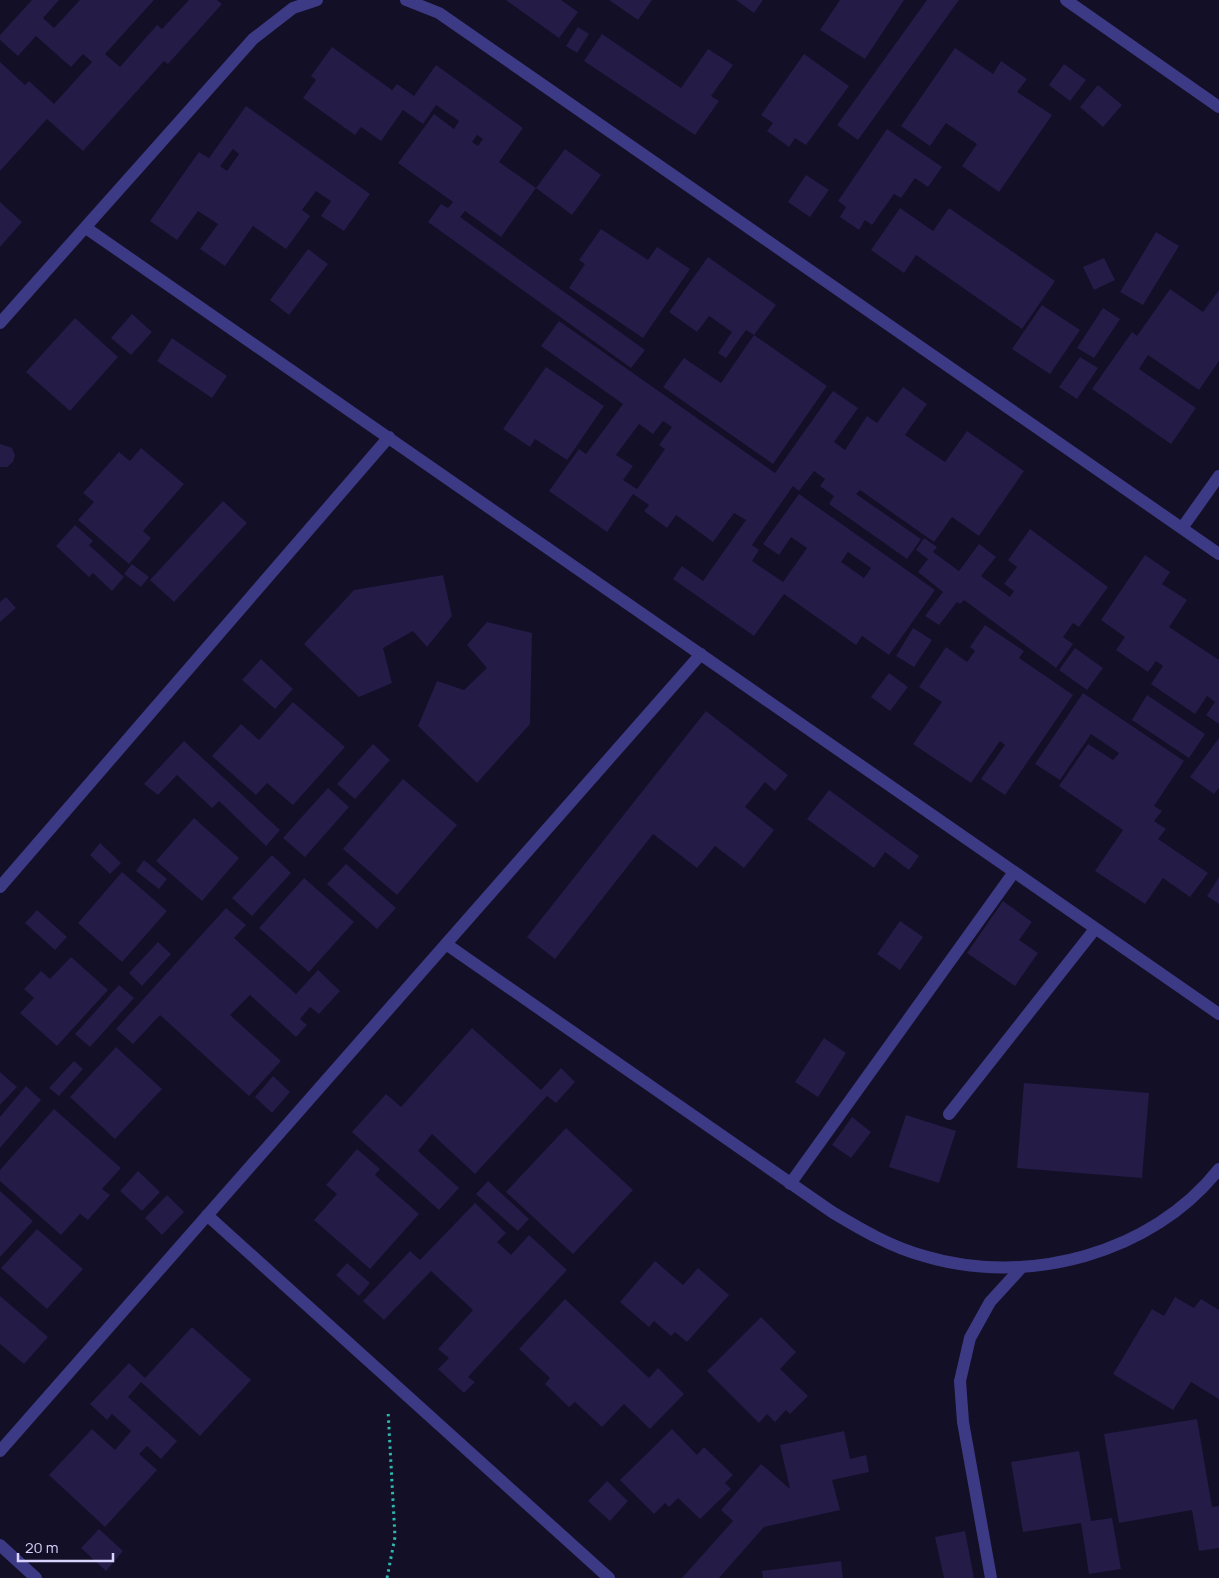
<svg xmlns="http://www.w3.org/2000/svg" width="1219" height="1578" viewBox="0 0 1219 1578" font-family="Manrope,sans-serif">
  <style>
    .building { fill: #241b47; fill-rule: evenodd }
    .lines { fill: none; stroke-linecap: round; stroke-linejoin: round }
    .path { stroke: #2fb8b0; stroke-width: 3; stroke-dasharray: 2.5 4; stroke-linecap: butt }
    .lane { stroke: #3d3a85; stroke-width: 12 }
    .street { stroke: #3d3a85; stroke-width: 12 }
  </style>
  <rect width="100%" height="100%" fill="#130f26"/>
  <!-- building -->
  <path class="building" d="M32 0H59L43 18 54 28 80 0H154L105 54 120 67 157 25 162 29 189 0H217L222 4 168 64 164 61 83 151 47 119 0 171V62L25 85 29 81 54 104 92 62 83 54 71 67 36 36 18 56 0 40V35Z
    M506 0H561L578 12 559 38Z
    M609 0H652L638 20Z
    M736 0H763L754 13Z
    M840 0H904L865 59 820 30Z
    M927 0H959L858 140 837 125Z
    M578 27 589 34 577 53 566 46Z
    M602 34 681 88 708 49 733 65 711 96 719 101 695 135 584 61Z
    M332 47 392 90 397 84 414 96 436 65 523 128 499 162 536 188 565 149 601 175 572 215 536 188 501 237 465 211 460 217 645 350 631 368 428 222 441 204 448 208 453 202 398 163 434 114 454 129 459 121 436 105 423 124 403 110 381 141 361 127 355 135 303 98 316 80 311 76ZM477 135 483 139 478 146 472 142Z
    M955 48 993 74 1001 61 1027 79 1017 92 1052 115 999 192 962 166 977 144 946 123 930 146 901 126Z
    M804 54 849 86 806 145 795 138 789 147 767 131 773 123 761 115Z
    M1064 64 1086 80 1070 101 1049 85Z
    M1098 85 1122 105 1103 127 1080 107Z
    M246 106 370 194 344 231 321 216 331 201 316 191 302 210 310 216 286 249 253 226 225 266 200 249 218 224 198 211 177 240 150 221 199 152 209 158ZM233 149 239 154 227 171 220 166Z
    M887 129 942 167 928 187 915 178 901 198 894 194 872 225 865 220 859 230 840 217 846 207 838 201Z
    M806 175 829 190 810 217 788 202Z
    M0 202 22 222 0 247Z
    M900 208 933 231 949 208 1055 281 1022 329 916 255 904 273 871 250Z
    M601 229 648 260 657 247 690 269 643 338 569 288 585 264 579 260Z
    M1156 232 1179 246 1143 305 1120 292Z
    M308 249 328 264 289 315 270 300Z
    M708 257 776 305 754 335 746 330 726 358 718 353 732 332 709 316 697 332 669 312Z
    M1104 258 1115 280 1094 290 1083 267Z
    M1170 289 1203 312 1219 290V361L1199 390 1148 355 1139 369 1196 408 1171 444 1092 389 1132 332 1137 336Z
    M1042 305 1080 330 1050 374 1012 349Z
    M1103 308 1120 319 1094 358 1077 348Z
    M132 314 152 332 131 355 111 338Z
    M75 318 118 357 70 411 26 372Z
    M559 321 775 473 833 391 858 408 834 442 845 450 867 416 877 423 903 387 927 404 905 435 945 462 967 431 1024 471 979 536 952 517 934 542 860 490 856 494 921 539 907 559 829 504 834 496 820 486 825 479 814 471 799 491 793 486 752 545 759 550 752 561 783 582 807 548 791 537 779 555 763 544 799 494 935 590 889 655 862 636 856 645 784 594 754 636 673 579 682 566 703 581 746 520 734 513 713 542 676 515 667 528 644 511 649 505 633 494 607 532 549 491 579 449 586 454 623 404 541 346ZM663 421 672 427 659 445 665 449 637 489 623 480 633 466 616 455 639 424 653 434ZM848 552 871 568 864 578 841 562Z
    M754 335 827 386 773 464 663 387 684 358 721 383Z
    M172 338 227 376 212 398 157 361Z
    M1080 357 1098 368 1077 399 1059 387Z
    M546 367 604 406 567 460 535 439 530 447 503 429Z
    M0 444 12 448 15 455 13 462 7 467H0Z
    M141 448 184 484 143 531 151 538 129 564 78 520 94 502 83 493 119 452 130 461Z
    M223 501 247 523 174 602 150 580Z
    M75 525 93 541 89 545 124 577 112 591 93 573 89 577 56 546Z
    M1030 529 1108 587 1079 627 1073 623 1063 637 1073 644 1056 668 964 600 960 604 957 602 939 625 925 616 943 592 918 572 928 559 916 550 924 538 937 547 933 552 959 571 979 544 996 557 981 576 1010 597 1014 591 1004 584 1017 567 1008 560Z
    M1145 555 1170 572 1162 584 1187 600 1169 627 1219 660V724L1206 715 1215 702 1207 696 1195 714 1151 684 1163 666 1156 661 1148 672 1116 650 1125 637 1101 620Z
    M132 564 149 577 141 587 124 574Z
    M443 575 452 616 427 647 413 631 383 648 392 683 359 697 304 644 354 590Z
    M6 597 16 608 0 622V602Z
    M487 622 532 633 530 724 477 783 418 726 437 681 464 690 487 668 467 645Z
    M985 625 1024 651 1019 658 1073 695 1005 795 981 779 1005 745 1000 741 971 783 913 744 942 702 919 687 946 647 967 662 975 651 970 647Z
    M913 628 932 640 914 667 896 656Z
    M1075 648 1103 668 1087 690 1059 670Z
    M261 659 293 689 275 709 242 680Z
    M889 673 908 687 890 711 871 697Z
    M1083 693 1184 761 1154 806 1162 811 1154 821 1166 829 1158 839 1208 873 1190 897 1163 878 1145 904 1095 871 1123 830 1059 786 1088 744 1113 760 1119 753 1091 734 1060 780 1035 764Z
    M1147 695 1205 734 1189 758 1132 720Z
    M293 702 345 747 293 805 267 783 256 795 212 756 241 724 259 740Z
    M706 711 788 775 775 791 765 782 745 807 774 830 744 868 715 846 697 868 653 834 555 959 527 937Z
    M1219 738V788L1214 794 1190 777Z
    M184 741 280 830 266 846 219 801 212 808 177 775 158 795 144 784Z
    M373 744 390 760 355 799 337 784Z
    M403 779 457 825 397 895 343 849Z
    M328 788 349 807 305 857 283 838Z
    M829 790 919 856 909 870 885 852 874 868 807 819Z
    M194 818 239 858 202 901 156 861Z
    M100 843 121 863 110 874 90 855Z
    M272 855 291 873 252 916 232 898Z
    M144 860 167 879 159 889 136 871Z
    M346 864 396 908 377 929 327 884Z
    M122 872 167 911 122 962 78 923Z
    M1219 877V904L1207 896Z
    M304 878 354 922 309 972 259 928Z
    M1003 901 1032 922 1019 940 1038 953 1015 986 967 953Z
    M226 908 246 925 234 938 296 994 318 970 340 991 319 1014 310 1007 300 1019 307 1025 296 1037 250 995 230 1015 281 1061 249 1096 160 1015 133 1044 116 1029Z
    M37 910 67 937 55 950 25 923Z
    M900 921 923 937 900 970 877 954Z
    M158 942 171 954 142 986 129 973Z
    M71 957 108 990 57 1046 20 1013 34 998 24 989 41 971 50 979Z
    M119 985 134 998 90 1047 75 1034Z
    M472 1028 541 1090 561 1068 575 1082 556 1103 547 1096 475 1174 432 1134 418 1151 459 1188 439 1210 352 1132 386 1094 401 1107Z
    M824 1038 846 1053 818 1097 795 1082Z
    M116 1047 162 1089 115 1139 70 1097Z
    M74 1061 83 1069 59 1096 49 1088Z
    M0 1072 17 1087 0 1105Z
    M273 1076 290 1092 272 1113 255 1097Z
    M1024 1083 1149 1093 1142 1178 1017 1168Z
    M26 1086 41 1100 0 1148V1117Z
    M54 1109 121 1168 102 1189 110 1195 88 1220 80 1214 61 1235 0 1181V1170Z
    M906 1115 956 1131 939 1183 889 1167Z
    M852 1117 871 1132 851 1158 832 1145Z
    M566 1128 633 1190 573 1254 506 1192Z
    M357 1149 380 1169 375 1175 419 1214 370 1269 314 1220 337 1194 326 1185Z
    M138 1171 160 1192 142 1211 120 1191Z
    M488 1181 529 1219 518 1231 476 1194Z
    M0 1191 33 1221 0 1257Z
    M167 1195 184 1212 162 1235 145 1218Z
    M475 1203 506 1233 497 1242 511 1255 529 1235 567 1270 468 1377 475 1382 464 1393 438 1369 449 1358 438 1349 473 1310 431 1271 384 1320 363 1301 410 1251 420 1260Z
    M37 1229 83 1269 47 1309 1 1268Z
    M655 1261 683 1285 698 1268 729 1295 687 1342 675 1332 671 1336 654 1321 649 1327 620 1302Z
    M347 1263 370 1283 359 1296 336 1275Z
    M0 1296 48 1337 24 1364 0 1344Z
    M1175 1297 1194 1308 1201 1299 1219 1310V1399L1191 1382 1173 1410 1113 1374 1152 1309 1164 1316Z
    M565 1299 649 1378 658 1368 684 1394 650 1429 624 1404 602 1427 575 1402 569 1407 545 1384 550 1378 519 1349Z
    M761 1317 796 1352 780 1369 808 1396 790 1414 786 1410 775 1422 767 1414 759 1423 707 1371Z
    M192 1327 251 1380 200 1436 141 1382 128 1397 177 1441 161 1459 147 1446 139 1454 157 1470 105 1527 49 1475 92 1429 115 1450 131 1431 112 1414 107 1420 90 1404 129 1363 145 1378Z
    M1197 1419 1212 1507 1219 1506V1548L1199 1551 1192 1510 1119 1523 1104 1434Z
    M672 1429 697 1455 704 1447 733 1475 725 1483 731 1489 700 1519 678 1498 669 1507 665 1503 654 1514 620 1480Z
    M844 1431 850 1459 866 1455 869 1472 832 1480 840 1510 764 1527 719 1578H682L733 1521 721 1510 761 1464 790 1489 780 1445Z
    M1079 1451 1091 1521 1112 1518 1121 1569 1089 1574 1081 1523 1023 1532 1011 1462Z
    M607 1481 628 1501 610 1521 588 1501Z
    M99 1529 123 1551 106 1571 81 1548Z
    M965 1531 974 1578H944L935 1537Z
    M841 1561 843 1578H763L762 1571Z"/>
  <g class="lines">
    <!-- path -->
    <path class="path" d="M387 1578 395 1537 388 1410"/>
    <!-- lane -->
    <path class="lane" d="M1066 0 1219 107
      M949 1114 1095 929
      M790 1184 1014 872
      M991 1578 963 1422 960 1381 970 1338 990 1302 1021 1268"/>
    <!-- street -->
    <path class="street" d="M406 0 439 13 1219 554
      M86 228 1219 1014
      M0 323 253 39 293 8 317 0
      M1182 528 1219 476
      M0 887 389 437
      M446 944 832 1212C862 1230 891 1247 924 1256 1027 1287 1152 1254 1219 1169
      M207 1215 609 1578
      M0 1451 701 654
      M0 1545 36 1578"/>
  </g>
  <!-- scale -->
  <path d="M18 1553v8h95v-8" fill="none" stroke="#d9d4ff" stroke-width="2.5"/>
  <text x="25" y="1553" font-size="15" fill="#d9d4ff" stroke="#130f26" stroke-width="4" paint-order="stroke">20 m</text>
</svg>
